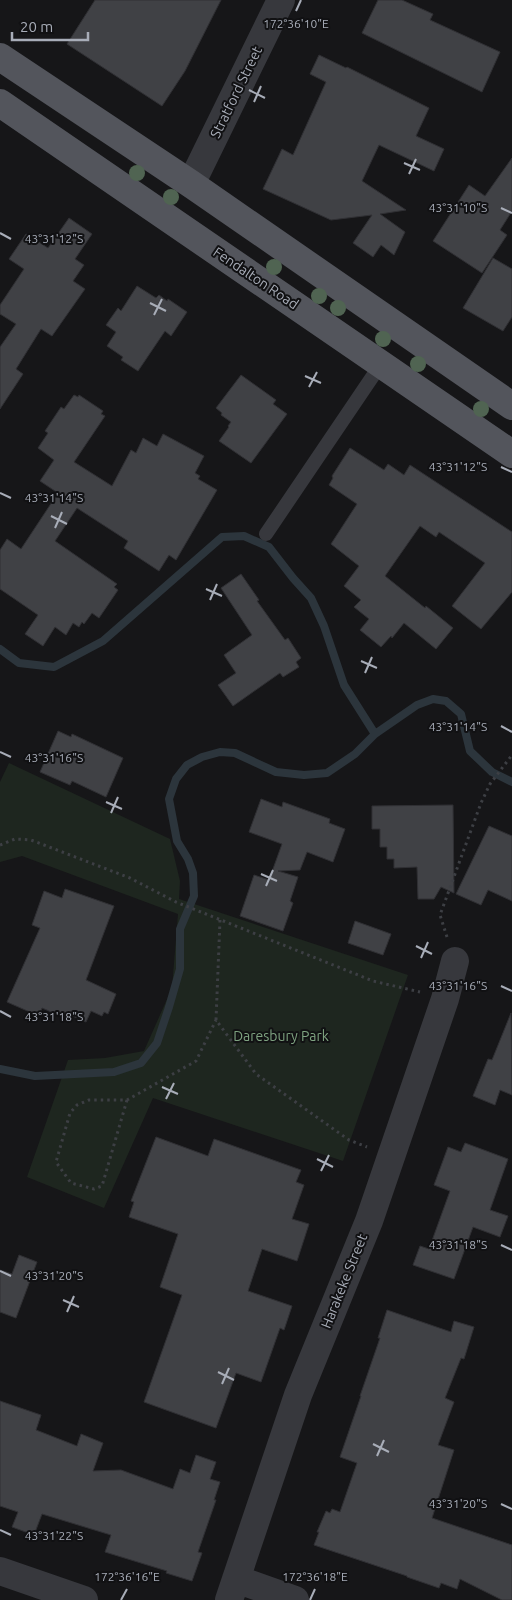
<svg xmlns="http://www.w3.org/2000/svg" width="512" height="1600" viewBox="0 0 512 1600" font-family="Ubuntu,sans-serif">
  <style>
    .green { fill: #1e261f }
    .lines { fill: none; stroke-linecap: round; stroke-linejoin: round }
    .stream { stroke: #2c353c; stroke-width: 8 }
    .building { fill: #404145; stroke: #303034 }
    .path { stroke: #3d3f44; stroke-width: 3; stroke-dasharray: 2.5 4; stroke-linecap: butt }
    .service { stroke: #37383d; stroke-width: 14 }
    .minor { stroke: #37383d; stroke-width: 28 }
    .primary { stroke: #53555c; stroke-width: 28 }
    .tree { fill: #506452 }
    .ticks { fill: none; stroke: #a8adb8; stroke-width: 2 }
    .labels { text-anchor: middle; stroke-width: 4; stroke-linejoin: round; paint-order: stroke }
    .street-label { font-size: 14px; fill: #a8adb8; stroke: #111113 }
    .park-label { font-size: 14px; fill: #7fa381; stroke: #111113 }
    .ticks-label { font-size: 12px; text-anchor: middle; fill: #a8adb8; stroke: #111113; stroke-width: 4; stroke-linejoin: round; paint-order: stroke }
  </style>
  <rect width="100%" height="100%" fill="#161618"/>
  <!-- green -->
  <path class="green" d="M9 763 170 839 180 881 179 899 408 975 343 1161 153 1098 104 1208 27 1177 68 1060 105 1058 144 1051 172 988 178 914 22 856 0 862V782Z"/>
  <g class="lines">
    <!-- stream -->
    <path class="stream" d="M0 649 19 663 54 667 103 641 222 537 244 536 269 547 293 578 311 598 324 626 344 685 375 734
      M0 1069 35 1076 114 1072 141 1063 157 1043 169 1007 180 969V929L194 896 193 873 188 859 177 841 169 799 176 779 187 765 202 757 220 752 235 753 276 772 304 775 327 773 355 754 375 734 417 705 433 699 446 701 461 714 470 751 492 772 512 782"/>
  </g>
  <!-- building -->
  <path class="building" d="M95 0H221L185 71 162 106 67 44Z
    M378 0H402L433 14 430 20 500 52 482 92 362 33Z
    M319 55 346 68 347 67 429 108 416 136 444 149 434 171 379 145 362 181 406 210 380 214 405 232 394 255 381 245 373 257 353 243 372 215 331 220 263 189 282 149 293 155 326 82 310 74Z
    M512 158V211L500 230 507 235 482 273 433 241 469 185 485 196Z
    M69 218 92 234 75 259 84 265 73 281 85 289 52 336 41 329 16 369 23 374 0 409V347L16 324 0 314V305L24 269 9 259 26 234 48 248Z
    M493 258 512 269V317L503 331 463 308Z
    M137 286 156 298 159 295 167 301 168 299 187 312 171 336 165 331 138 371 121 360 123 357 107 346 116 332 106 325 118 308 121 311Z
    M241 375 276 400 273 404 287 414 251 463 219 441 229 427 228 426 231 422 221 415 222 413 216 408Z
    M74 395 78 397 79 395 103 411 101 414 105 416 74 462 112 486 131 450 136 453 143 438 157 446 163 434 204 456 195 473 200 476 198 479 217 490 176 560 169 555 159 571 124 548 128 541 77 508 55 541 117 584 114 587 118 590 99 618 92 613 84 624 82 622 79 627 73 623 66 635 55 627 43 646 25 634 38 615 0 589V550L7 539 21 549 58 493 40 481 54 460 38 448 48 433 45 431 61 407 64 409Z
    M350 448 384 470 388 464 404 475 410 465 512 532V592L481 629 452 606 485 563 439 532 436 537 420 526 385 576 425 608 426 606 453 628 436 649 404 623 392 638 391 636 381 647 360 630 369 619 354 607 361 600 344 586 359 566 331 544 357 504 329 485 333 478 332 476Z
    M241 574 259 600 257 601 285 640 288 638 301 658 296 662 299 667 283 677 280 673 233 706 218 685 236 673 224 655 252 635 221 588Z
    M58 731 71 737 72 734 123 758 106 797 72 781 70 785 40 772Z
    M261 799 282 807 283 802 330 819 329 823 345 829 333 862 307 852 300 870 278 871 298 877 290 901 293 903 283 931 240 916 254 875 269 880 282 844 249 832Z
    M453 805 454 893 441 887 434 899H418L417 867 394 868V859H387V847H380V829H372V806Z
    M489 826 512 836V901L488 890 481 905 456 894Z
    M65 889 114 906 86 980 116 994 108 1014 104 1012 102 1016 91 1011 86 1022 70 1015 68 1019 42 1008 39 1016 7 1002 40 928 32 925 44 891 62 898Z
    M355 921 391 934 383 955 348 943Z
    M511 1013 512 1095 500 1090 495 1105 473 1096 488 1059 492 1060Z
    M156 1137 208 1156 214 1139 301 1170 296 1182 304 1185 292 1219 309 1224 297 1261 262 1249 248 1291 292 1306 284 1330 280 1328 261 1382 236 1373 216 1428 144 1402 182 1295 160 1287 178 1234 129 1217 134 1202 131 1201Z
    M465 1143 508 1159 490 1210 508 1216 500 1237 473 1227 454 1279 413 1265 420 1246 429 1249 450 1191 434 1185 448 1147 461 1152Z
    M19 1255 37 1262 16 1318 0 1312V1270L12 1274Z
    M387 1310 451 1332 454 1321 474 1327 464 1359 461 1358 445 1398 454 1402 438 1445 454 1450 432 1518 512 1545V1600H502L460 1579 457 1589 441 1583 439 1588 407 1577V1576L314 1545 319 1532H317L326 1511 330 1513 332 1509 340 1512 357 1463 340 1457 361 1396H360L380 1338H378Z
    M0 1401 41 1415 36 1430 77 1446 81 1434 103 1443 93 1471 121 1470 173 1489 180 1469 190 1473 196 1455 216 1462 210 1479 220 1482 214 1500H216L198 1552 202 1553 192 1581 166 1573 167 1571 105 1552 111 1535 42 1514 34 1535 12 1527 18 1512 0 1506Z"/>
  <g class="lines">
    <!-- path -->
    <path class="path" d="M0 845 15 839 31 840 130 878 176 902 373 981 420 992
      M220 920 216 1020 256 1074 349 1140 367 1147
      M447 937 440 915 481 803 490 784 512 755
      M127 1100 102 1186 94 1189 71 1183 56 1162 70 1113 77 1105 89 1100H127L196 1061 216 1020"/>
    <!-- service -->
    <path class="service" d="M266 534 381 364"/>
    <!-- minor -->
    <path class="minor" d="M191 184 281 0
      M0 1571 84 1600
      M236 1579 295 1600
      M229 1600 298 1395 369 1221 445 999 455 961"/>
    <!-- primary -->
    <path class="primary" d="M0 57 191 184 512 406
      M0 103 512 454"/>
  </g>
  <!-- trees -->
  <g class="tree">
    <circle cx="137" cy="173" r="8"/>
    <circle cx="171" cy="197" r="8"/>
    <circle cx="274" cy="267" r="8"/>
    <circle cx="319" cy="296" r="8"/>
    <circle cx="338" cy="308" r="8"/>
    <circle cx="383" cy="339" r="8"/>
    <circle cx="418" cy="364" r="8"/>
    <circle cx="481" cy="409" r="8"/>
  </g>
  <!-- ticks -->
  <path class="ticks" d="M296 11 301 0M249 90 265 98M254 102 261 86M404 163 420 170M409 174 416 159M501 208 512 213M0 233 11 239M150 303 166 311M154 315 162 299M305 376 321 383M309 387 317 372M501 467 512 472M0 493 11 498M51 516 67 524M55 528 62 512M206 589 222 596M210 600 217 584M361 661 377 668M365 673 372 657M501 726 512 732M0 752 11 757M106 802 122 809M111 813 118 797M261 874 277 881M266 886 273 870M416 946 432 954M421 958 428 942M501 986 512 991M0 1011 11 1017M162 1087 178 1094M166 1099 174 1083M317 1159 333 1167M321 1171 329 1155M501 1245 512 1250M0 1271 11 1276M63 1300 79 1307M67 1312 74 1296M218 1372 234 1380M222 1384 229 1368M373 1444 389 1452M377 1456 384 1440M501 1504 512 1509M0 1530 11 1535M121 1600 127 1589M310 1600 315 1589"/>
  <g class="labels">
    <!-- street labels -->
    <g class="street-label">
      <text transform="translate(236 92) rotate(-64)" y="5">Stratford Street</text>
      <text transform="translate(256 278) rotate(34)" y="5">Fendalton Road</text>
      <text transform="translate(344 1281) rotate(-68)" y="5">Harakeke Street</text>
    </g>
    <!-- park labels -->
    <g class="park-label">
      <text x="281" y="1041">Daresbury Park</text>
    </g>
  </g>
  <g class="ticks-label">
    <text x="296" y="28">172°36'10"E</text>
    <text x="458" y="212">43°31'10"S</text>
    <text x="54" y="243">43°31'12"S</text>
    <text x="458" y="471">43°31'12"S</text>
    <text x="54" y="502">43°31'14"S</text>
    <text x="458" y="731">43°31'14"S</text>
    <text x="54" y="762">43°31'16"S</text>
    <text x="458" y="990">43°31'16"S</text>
    <text x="54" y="1021">43°31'18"S</text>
    <text x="458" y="1249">43°31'18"S</text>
    <text x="54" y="1280">43°31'20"S</text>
    <text x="458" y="1508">43°31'20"S</text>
    <text x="54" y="1540">43°31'22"S</text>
    <text x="127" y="1581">172°36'16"E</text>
    <text x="315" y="1581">172°36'18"E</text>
  </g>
  <!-- scale -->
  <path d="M12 32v8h76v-8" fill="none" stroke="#a8adb8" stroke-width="2.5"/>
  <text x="20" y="32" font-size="15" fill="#a8adb8" stroke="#111113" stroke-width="4" paint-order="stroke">20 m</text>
</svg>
